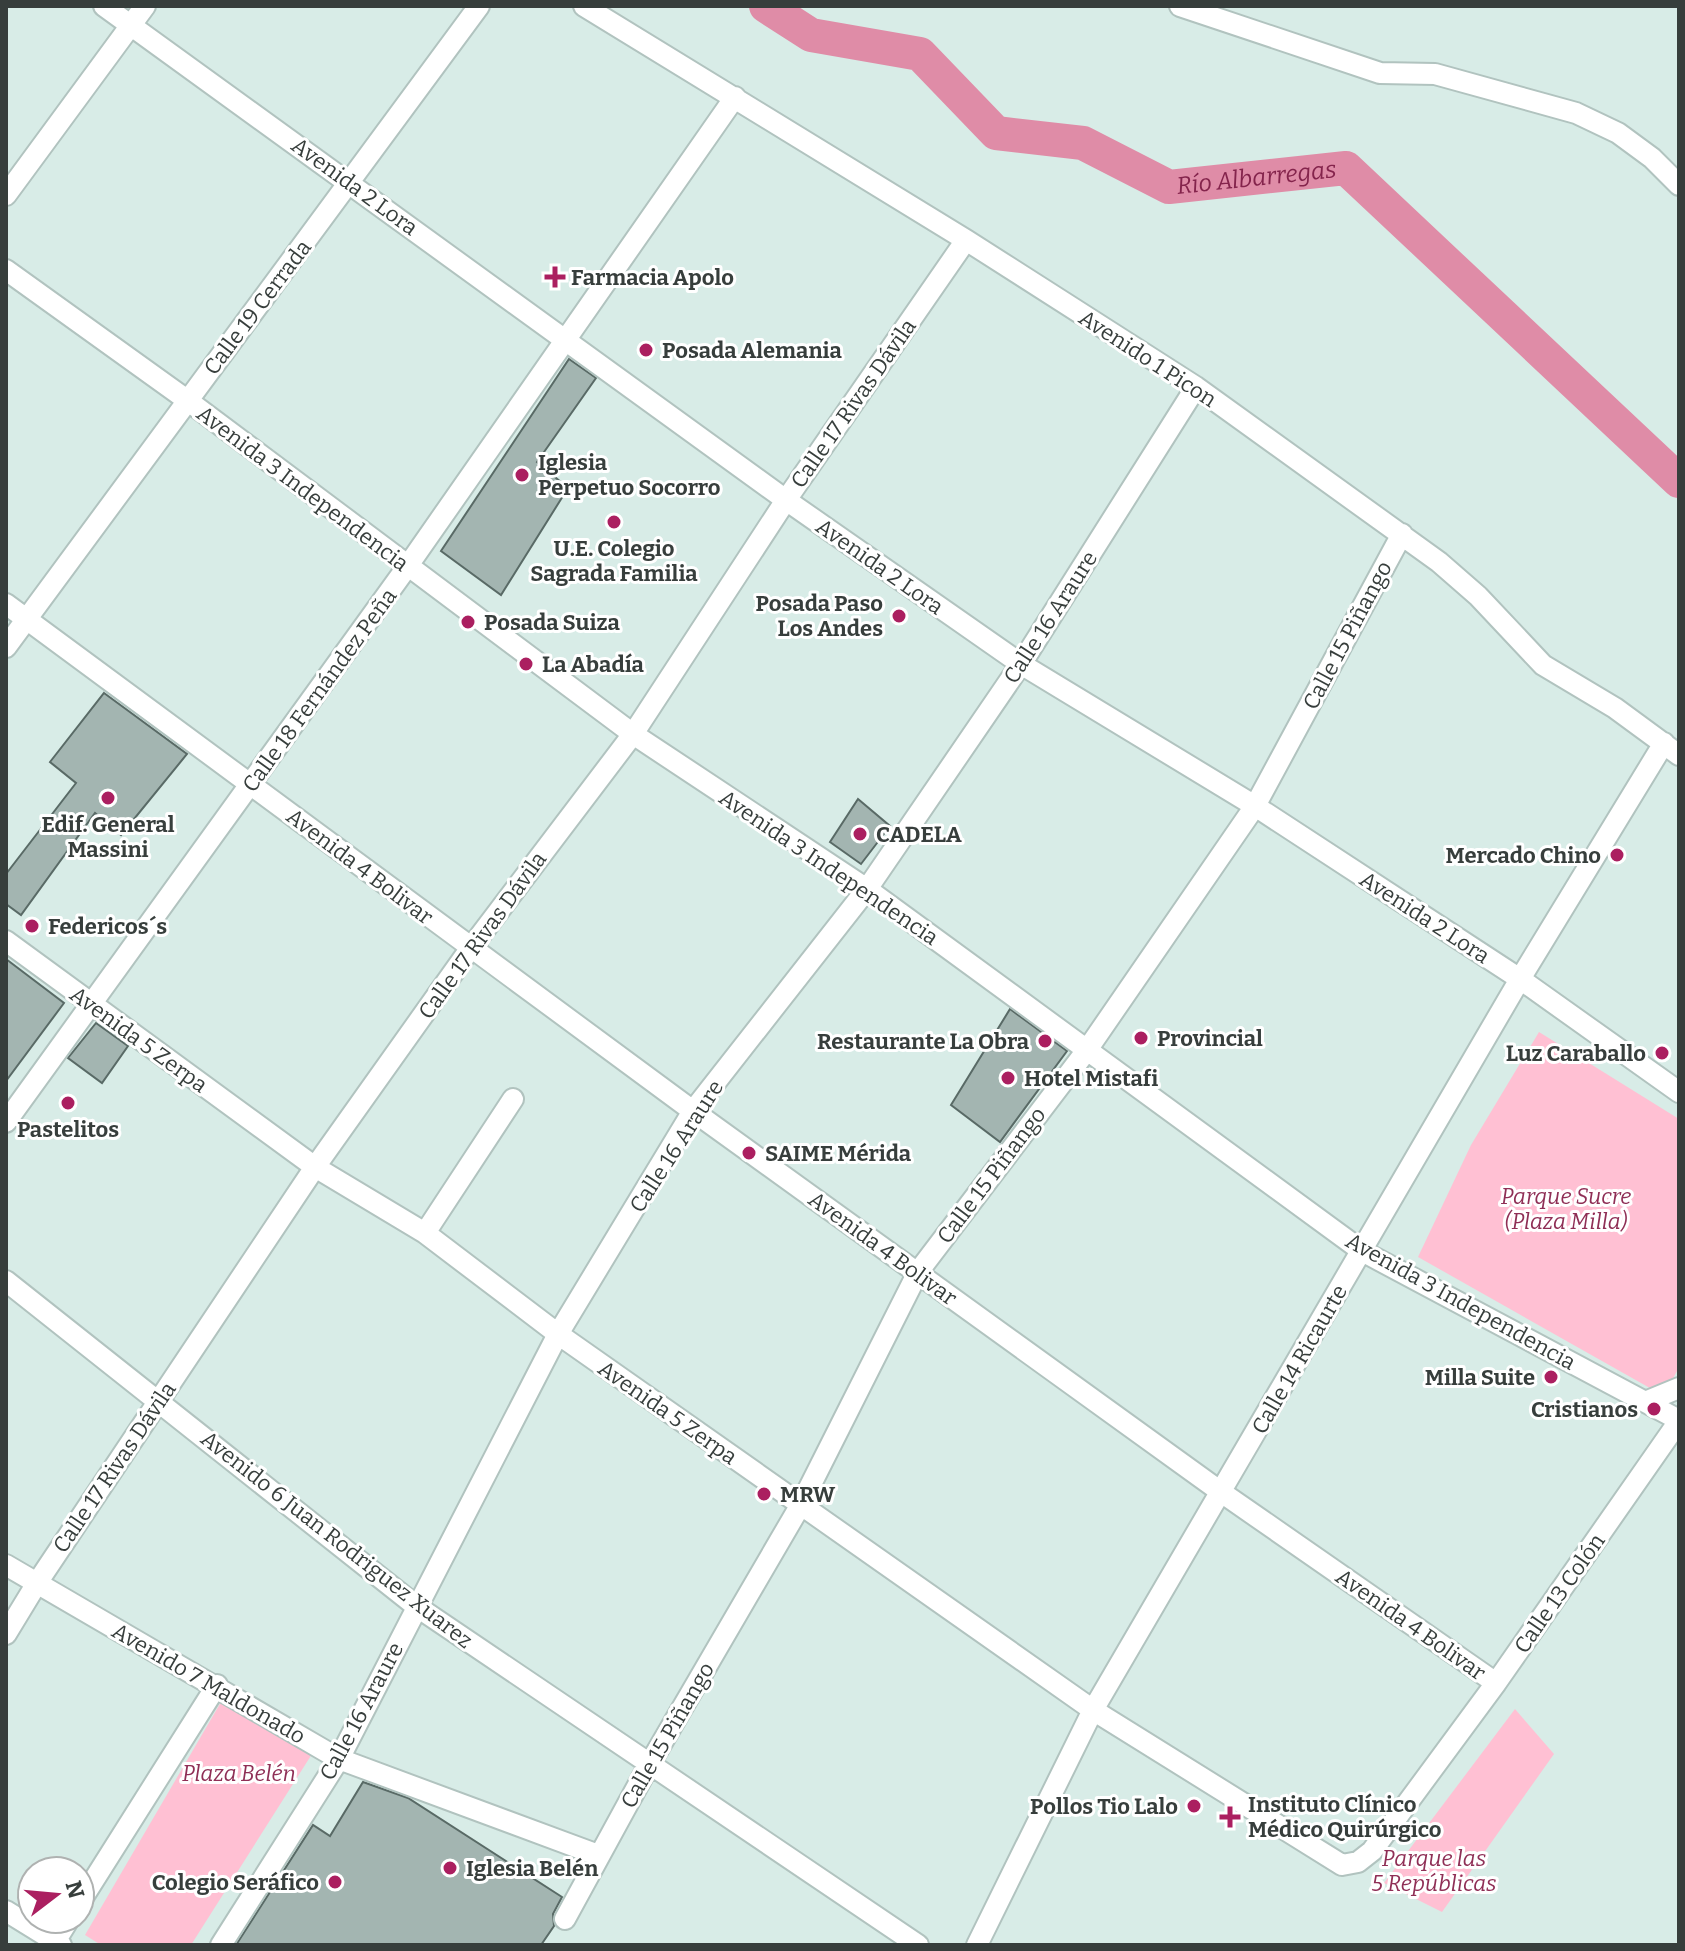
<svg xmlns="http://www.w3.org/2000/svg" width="1685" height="1951" viewBox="0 0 1685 1951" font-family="Bitter,serif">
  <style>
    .green { fill: #ffc0d3 }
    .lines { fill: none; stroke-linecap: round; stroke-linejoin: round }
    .river { stroke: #df8ca7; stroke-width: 34 }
    .building { fill: #a3b5b1; stroke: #596a66; stroke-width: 2 }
    .minor-casing { stroke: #b1c3bf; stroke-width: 24 }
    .minor { stroke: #fff; stroke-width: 20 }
    .poi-dot { fill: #ab1f60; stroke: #fff; stroke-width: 3 }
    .labels { text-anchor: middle; stroke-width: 6; stroke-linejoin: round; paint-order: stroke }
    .street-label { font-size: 22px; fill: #373e3c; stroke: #fff }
    .poi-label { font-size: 22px; font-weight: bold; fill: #373e3c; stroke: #fff; text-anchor: start }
    .park-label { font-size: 22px; font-style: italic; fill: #8f2f56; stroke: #fff }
    .water-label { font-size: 24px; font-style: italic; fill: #84244c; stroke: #fff }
  </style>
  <rect width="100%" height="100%" fill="#d8ece7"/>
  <!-- green -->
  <path class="green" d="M1539 1032 1679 1119V1367L1664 1396 1418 1257 1471 1145Z
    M224 1697 312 1754 191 1945H101L85 1935Z
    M1515 1709 1554 1754 1442 1912 1384 1883Z"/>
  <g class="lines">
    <!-- river -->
    <path class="river" id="s1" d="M766 6 811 35 920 54 996 133 1083 143 1169 187 1346 168 1679 481"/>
  </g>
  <!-- building -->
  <path class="building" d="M569 359 596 378 537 462 568 488 501 595 441 551Z
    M104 693 187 754 121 835 95 813 21 915 6 904V874L76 783 50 762Z
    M858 799 890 826 861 864 830 842Z
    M6 959 64 1003 6 1081Z
    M1010 1009 1067 1051 1000 1142 951 1105Z
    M96 1023 128 1046 102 1083 68 1058Z
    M363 1782 408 1798 562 1897 553 1914 554 1926 541 1945H236L313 1825 330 1836Z"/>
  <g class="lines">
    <defs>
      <path id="minor" d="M104 6 786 500 1021 664 1255 806 1520 979 1679 1092
        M584 6 966 240 1196 387 1439 562 1478 596 1543 665 1615 708 1679 755
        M1180 6 1380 73 1435 74 1576 113 1618 133 1652 158 1679 185
        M6 195 145 6
        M6 270 187 400 633 734 867 889 1362 1251 1679 1420
        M6 604 693 1111 1221 1492 1496 1683
        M6 647 479 6
        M6 941 315 1167 425 1233 558 1334 1093 1710 1342 1865 1358 1862 1372 1851 1496 1683 1679 1421
        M6 1122 407 567 735 97
        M425 1233 513 1099
        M6 1281 416 1606 918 1945
        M1645 1402 1679 1388
        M6 1565 339 1759 598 1855
        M6 1634 37 1583 315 1167 470 949 633 734 786 500 966 240
        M80 1902 217 1685
        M6 1911 61 1945
        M565 1919 649 1765 800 1506 918 1272 1087 1050 1255 806 1402 534
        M53 1945 69 1919
        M221 1945 339 1759 558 1334 693 1111 867 889 1021 664 1196 387
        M977 1945 1093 1710 1520 979 1664 743"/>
    </defs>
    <!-- minor casing -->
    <use href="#minor" class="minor-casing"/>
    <!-- minor -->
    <use href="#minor" class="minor"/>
  </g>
  <!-- markers -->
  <g class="poi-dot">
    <path d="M551 265h8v8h8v8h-8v8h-8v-8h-8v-8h8z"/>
    <circle cx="646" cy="350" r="8"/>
    <circle cx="522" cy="475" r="8"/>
    <circle cx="614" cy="522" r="8"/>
    <circle cx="899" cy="616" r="8"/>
    <circle cx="468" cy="622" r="8"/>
    <circle cx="526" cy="664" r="8"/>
    <circle cx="108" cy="798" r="8"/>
    <circle cx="860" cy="834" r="8"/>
    <circle cx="1617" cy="855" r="8"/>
    <circle cx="32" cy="926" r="8"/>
    <circle cx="1141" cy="1038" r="8"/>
    <circle cx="1045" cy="1041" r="8"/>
    <circle cx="1662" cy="1053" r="8"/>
    <circle cx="1008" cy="1078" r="8"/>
    <circle cx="68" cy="1103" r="8"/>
    <circle cx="749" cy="1153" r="8"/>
    <circle cx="1551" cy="1377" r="8"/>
    <circle cx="1654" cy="1409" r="8"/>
    <circle cx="764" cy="1494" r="8"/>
    <circle cx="1194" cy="1806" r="8"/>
    <path d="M1226 1805h8v8h8v8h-8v8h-8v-8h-8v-8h8z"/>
    <circle cx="450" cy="1868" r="8"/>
    <circle cx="335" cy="1882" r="8"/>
  </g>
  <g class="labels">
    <!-- street labels -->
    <g class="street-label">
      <text transform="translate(355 186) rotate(36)" y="8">Avenida 2 Lora</text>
      <text transform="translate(257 307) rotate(-53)" y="8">Calle 19 Cerrada</text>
      <text transform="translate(1148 358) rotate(33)" y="8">Avenido 1 Picon</text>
      <text transform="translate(853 403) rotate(-55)" y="8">Calle 17 Rivas Dávila</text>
      <text transform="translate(303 488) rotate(37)" y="8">Avenida 3 Independencia</text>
      <text transform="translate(880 566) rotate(35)" y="8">Avenida 2 Lora</text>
      <text transform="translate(1050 617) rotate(-57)" y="8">Calle 16 Araure</text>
      <text transform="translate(1347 635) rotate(-62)" y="8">Calle 15 Piñango</text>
      <text transform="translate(319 690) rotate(-54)" y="8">Calle 18 Fernández Peña</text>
      <text transform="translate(360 866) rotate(37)" y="8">Avenida 4 Bolivar</text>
      <text transform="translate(829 867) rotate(34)" y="8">Avenida 3 Independencia</text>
      <text transform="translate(1425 917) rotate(33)" y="8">Avenida 2 Lora</text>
      <text transform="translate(482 935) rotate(-54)" y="8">Calle 17 Rivas Dávila</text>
      <text transform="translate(139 1039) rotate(36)" y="8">Avenida 5 Zerpa</text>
      <text transform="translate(676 1146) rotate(-57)" y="8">Calle 16 Araure</text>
      <text transform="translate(991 1175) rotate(-53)" y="8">Calle 15 Piñango</text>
      <text transform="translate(883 1248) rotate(36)" y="8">Avenida 4 Bolivar</text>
      <text transform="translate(1461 1301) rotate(29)" y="8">Avenida 3 Independencia</text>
      <text transform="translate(1299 1359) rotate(-60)" y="8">Calle 14 Ricaurte</text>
      <text transform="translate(668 1412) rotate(35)" y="8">Avenida 5 Zerpa</text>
      <text transform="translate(114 1467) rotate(-56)" y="8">Calle 17 Rivas Dávila</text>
      <text transform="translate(337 1539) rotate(38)" y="8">Avenido 6 Juan Rodriguez Xuarez</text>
      <text transform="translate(1559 1593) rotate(-55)" y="8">Calle 13 Colón</text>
      <text transform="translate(1411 1624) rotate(35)" y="8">Avenida 4 Bolivar</text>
      <text transform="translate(209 1683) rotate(30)" y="8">Avenido 7 Maldonado</text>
      <text transform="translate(361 1711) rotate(-62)" y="8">Calle 16 Araure</text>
      <text transform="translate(667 1735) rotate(-60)" y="8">Calle 15 Piñango</text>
    </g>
    <!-- poi labels -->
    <g class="poi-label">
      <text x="571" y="285">Farmacia Apolo</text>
      <text x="662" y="358">Posada Alemania</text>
      <text x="538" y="470">Iglesia<tspan x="538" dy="25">Perpetuo Socorro</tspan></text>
      <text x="614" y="556" text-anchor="middle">U.E. Colegio<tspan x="614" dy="25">Sagrada Familia</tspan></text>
      <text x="883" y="611" text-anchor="end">Posada Paso<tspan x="883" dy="25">Los Andes</tspan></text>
      <text x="484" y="630">Posada Suiza</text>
      <text x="542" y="672">La Abadía</text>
      <text x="108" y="832" text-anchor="middle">Edif. General<tspan x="108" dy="25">Massini</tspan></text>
      <text x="876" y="842">CADELA</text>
      <text x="1601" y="863" text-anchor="end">Mercado Chino</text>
      <text x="48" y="934">Federicos´s</text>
      <text x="1157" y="1046">Provincial</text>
      <text x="1029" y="1049" text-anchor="end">Restaurante La Obra</text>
      <text x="1646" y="1061" text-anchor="end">Luz Caraballo</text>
      <text x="1024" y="1086">Hotel Mistafi</text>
      <text x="68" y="1137" text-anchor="middle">Pastelitos</text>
      <text x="765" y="1161">SAIME Mérida</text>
      <text x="1535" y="1385" text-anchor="end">Milla Suite</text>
      <text x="1638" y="1417" text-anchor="end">Cristianos</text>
      <text x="780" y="1502">MRW</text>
      <text x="1248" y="1812">Instituto Clínico<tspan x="1248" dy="25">Médico Quirúrgico</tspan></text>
      <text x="1178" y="1814" text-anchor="end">Pollos Tio Lalo</text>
      <text x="466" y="1876">Iglesia Belén</text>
      <text x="319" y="1890" text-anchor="end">Colegio Seráfico</text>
    </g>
    <!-- park labels -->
    <g class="park-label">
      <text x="1566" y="1204">Parque Sucre<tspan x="1566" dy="25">(Plaza Milla)</tspan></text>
      <text x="239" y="1781">Plaza Belén</text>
      <text x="1434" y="1866">Parque las<tspan x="1434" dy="25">5 Repúblicas</tspan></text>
    </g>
    <!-- water labels -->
    <g class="water-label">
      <text dy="8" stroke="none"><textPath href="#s1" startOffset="546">Río Albarregas</textPath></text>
    </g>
  </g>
  <!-- border -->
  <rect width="1685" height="1951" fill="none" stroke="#373e3c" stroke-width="16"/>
  <!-- north arrow -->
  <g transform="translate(56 1895) rotate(74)"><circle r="38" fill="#ffffff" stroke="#afb2b1" stroke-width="2"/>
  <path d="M0-6L14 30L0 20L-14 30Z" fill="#ab1f60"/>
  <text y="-12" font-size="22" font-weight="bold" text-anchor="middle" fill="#373e3c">N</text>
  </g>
</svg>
